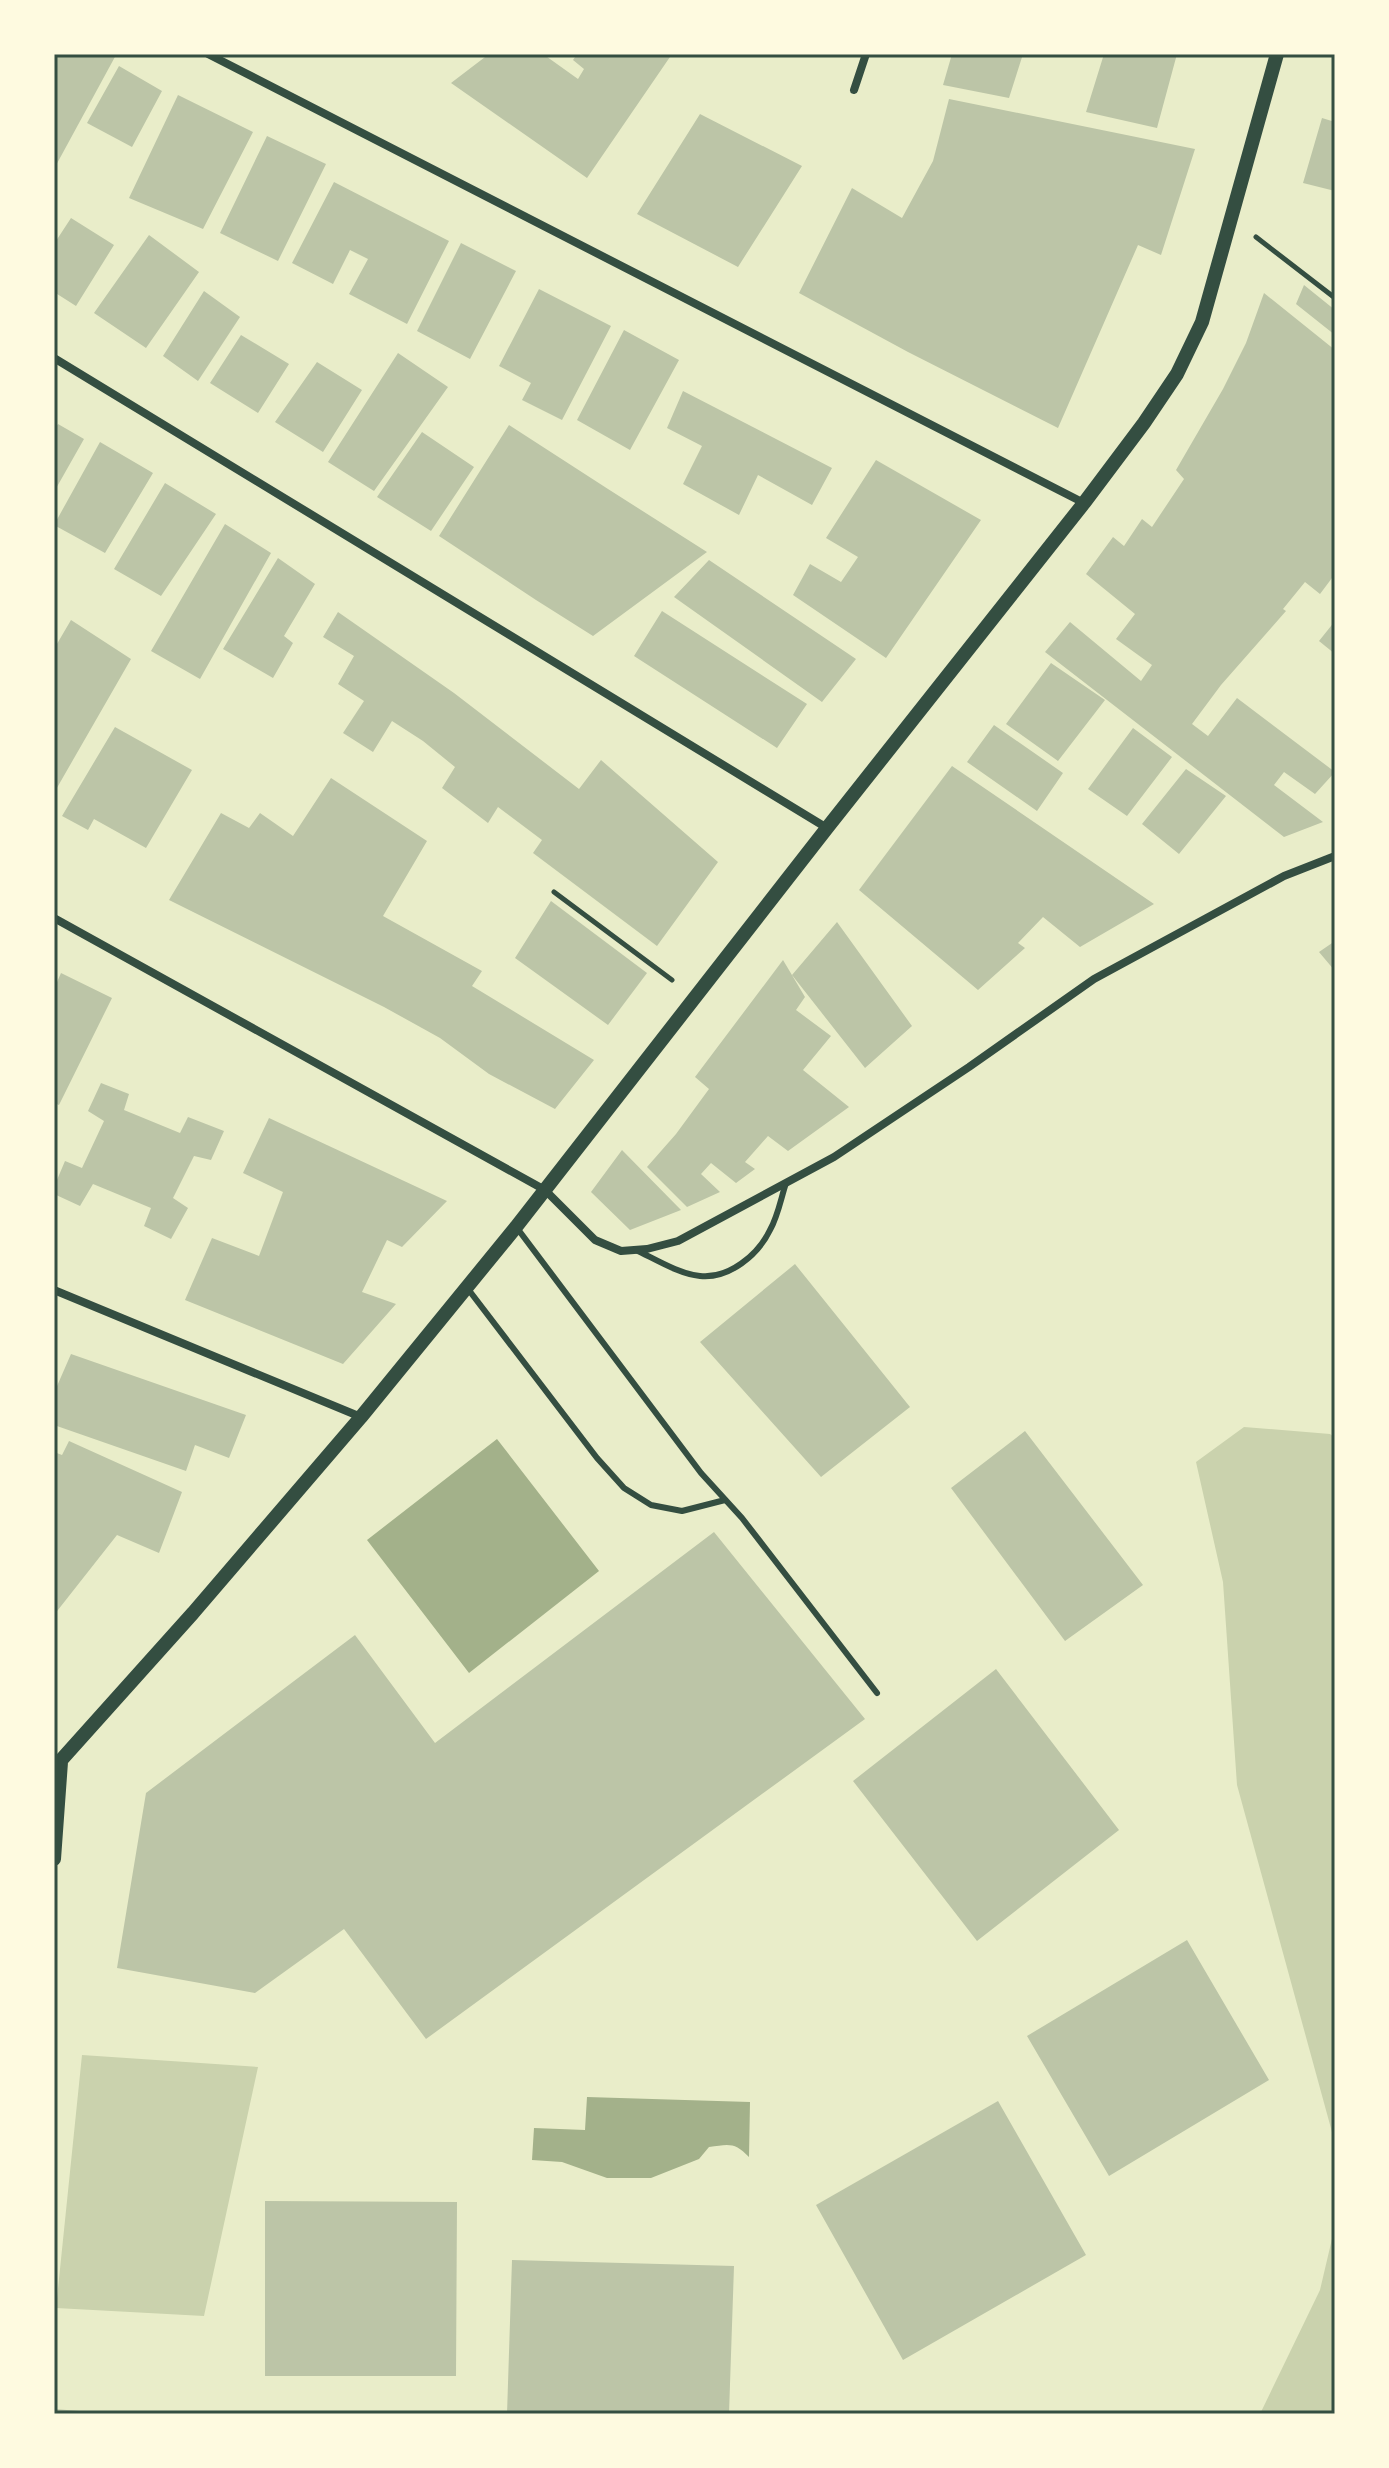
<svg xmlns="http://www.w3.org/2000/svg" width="1389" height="2468" viewBox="0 0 1389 2468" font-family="Ubuntu,sans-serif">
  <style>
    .green { fill: #cad2ad }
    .water { fill: #a3b18a }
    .building { fill: #bcc5a7 }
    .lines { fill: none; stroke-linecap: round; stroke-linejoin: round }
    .path { stroke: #344e41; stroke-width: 5 }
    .service { stroke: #344e41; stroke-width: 6 }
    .minor { stroke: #344e41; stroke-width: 8 }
    .tertiary { stroke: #344e41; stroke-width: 14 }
    .neatline { fill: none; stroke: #344e41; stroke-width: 3 }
  </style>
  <rect width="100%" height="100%" fill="#e9edc9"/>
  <!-- green -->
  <path class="green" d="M1244 1427 1330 1434 1335 1438V2143L1237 1785 1223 1582 1196 1462Z
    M82 2055 258 2067 204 2316 56 2308Z
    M1335 2226V2414H1260L1320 2290Z"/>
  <!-- water -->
  <path class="water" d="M497 1439 599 1571 469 1673 367 1540Z
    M587 2097 750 2102 749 2157C735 2142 729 2144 709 2147L699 2159 651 2178H607L562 2162 532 2160 534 2128 585 2130Z"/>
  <!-- building -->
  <path class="building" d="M54 54 116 55 54 169Z
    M489 54H543L578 79 584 69 573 60 577 54H672L587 178 451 83Z
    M952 54H1023L1009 98 943 85Z
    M1104 54H1177L1157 128 1086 112Z
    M119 66 162 91 132 147 87 123Z
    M178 95 253 132 203 229 129 198Z
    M949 99 1195 149 1161 255 1138 245 1058 428 908 352 799 293 852 188 902 218 933 161Z
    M700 114 802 166 738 267 637 214Z
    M1322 118 1335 122V191L1303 183Z
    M267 136 326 164 278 261 220 233Z
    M334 182 449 241 407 324 349 294 368 259 350 250 333 284 292 263Z
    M71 218 114 245 76 306 54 292V244Z
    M149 235 199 272 146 348 94 313Z
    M461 243 516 271 470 359 417 331Z
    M1304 285 1335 310V335L1296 304Z
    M539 289 611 326 562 420 522 400 531 383 499 366Z
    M204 291 240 317 198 381 163 356Z
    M1264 293 1335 350V574L1320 594 1305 582 1283 609 1286 611 1221 685 1192 724 1208 736 1237 698 1335 772 1315 794 1284 772 1274 785 1323 822 1284 837 1045 652 1070 622 1141 681 1152 665 1116 639 1135 614 1086 574 1113 537 1124 546 1142 519 1152 527 1184 479 1176 470 1223 389 1246 343Z
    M624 330 679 360 630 450 577 420Z
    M241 335 289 364 258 413 210 383Z
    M398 353 448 387 374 491 328 462Z
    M317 362 362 390 323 452 275 422Z
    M683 391 832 468 812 505 758 475 739 515 683 484 702 446 667 428Z
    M58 424 84 439 54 492V430Z
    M509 425 608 489 707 552 593 636 536 600 439 536Z
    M422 432 474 467 431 531 377 497Z
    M100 442 153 473 105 553 54 525Z
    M876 460 981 520 886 658 793 595 810 564 841 582 858 557 826 538Z
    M165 483 216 514 161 596 114 569Z
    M225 524 271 553 200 679 151 651Z
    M278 558 315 584 284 636 293 643 273 678 223 649Z
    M709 560 856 659 822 702 674 597Z
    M662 611 807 704 777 748 634 656Z
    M338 612 454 693 579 789 601 760 718 862 657 946 533 853 542 840 498 807 488 823 442 788 455 767 423 741 392 721 373 752 343 733 364 701 338 684 354 656 323 637Z
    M71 620 131 659 54 793V649Z
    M1335 621V654L1319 641Z
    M1051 663 1105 700 1058 761 1006 724Z
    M994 725 1063 773 1037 811 967 762Z
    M115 727 192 770 146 848 94 819 88 830 62 816Z
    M1133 728 1172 757 1127 816 1088 789Z
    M952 766 1154 904 1080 947 1043 917 1018 943 1025 948 978 990 859 890Z
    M1186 769 1226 796 1179 854 1142 824Z
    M331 778 427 841 383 916 482 971 472 986 594 1060 555 1109 489 1074 440 1038 384 1007 169 900 221 813 249 828 260 813 293 836Z
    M551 901 647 973 608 1025 515 958Z
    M837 922 912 1026 865 1068 792 975Z
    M1335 941V971L1319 952Z
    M783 960 805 997 796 1010 831 1036 803 1070 849 1107 788 1151 768 1136 745 1162 755 1169 736 1183 711 1163 701 1174 720 1192 687 1207 647 1167 676 1134 709 1089 695 1077Z
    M61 973 112 998 59 1105 54 1103V989Z
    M101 1083 129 1094 124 1110 180 1133 188 1117 224 1131 211 1160 194 1156 173 1198 188 1208 171 1239 144 1226 151 1208 93 1184 80 1206 54 1194V1187L65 1161 82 1168 104 1121 88 1111Z
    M269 1118 447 1201 402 1247 387 1240 362 1292 396 1304 343 1364 185 1300 212 1238 259 1256 283 1192 243 1173Z
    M622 1150 681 1210 630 1230 591 1192Z
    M795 1264 910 1407 821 1477 700 1342Z
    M71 1354 246 1415 229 1458 195 1445 186 1471 54 1425V1393Z
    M1025 1431 1143 1585 1065 1641 951 1488Z
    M69 1441 182 1492 159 1553 117 1535 54 1615V1452L62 1455Z
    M714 1532 865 1719 426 2039 344 1929 255 1993 117 1968 146 1793 355 1635 435 1743Z
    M996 1669 1119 1830 977 1941 853 1781Z
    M1187 1940 1269 2080 1109 2176 1027 2036Z
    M998 2101 1086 2255 903 2360 816 2205Z
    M265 2201 457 2202 456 2376H265Z
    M512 2260 734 2266 729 2414H507Z
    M54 2409 92 2412V2414H54Z"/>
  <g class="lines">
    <!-- path -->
    <path class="path" d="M1256 237 1335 298
      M554 892 672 980"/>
    <!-- service -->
    <path class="service" d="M517 1228 701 1473 742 1518 877 1693
      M636 1250C655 1259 679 1274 700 1276 729 1279 758 1255 770 1230 778 1216 781 1198 786 1183
      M468 1289 597 1458 624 1488 651 1505 682 1511 725 1500"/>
    <!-- minor -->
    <path class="minor" d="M208 54 1084 503
      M854 90 866 54
      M54 358 827 828
      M54 918 545 1190 595 1240 621 1251 647 1249 678 1241 834 1157 969 1067 1094 979 1284 876 1335 856
      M54 1290 361 1417"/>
    <!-- tertiary -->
    <path class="tertiary" d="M54 1768 193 1613 361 1417 516 1227 827 828 1084 503 1144 423 1177 374 1202 322 1277 54
      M54 1859 61 1762"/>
  </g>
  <!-- border -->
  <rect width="1389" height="2468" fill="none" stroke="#fefae0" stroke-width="112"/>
  <rect x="56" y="56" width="1277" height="2356" class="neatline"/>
</svg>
